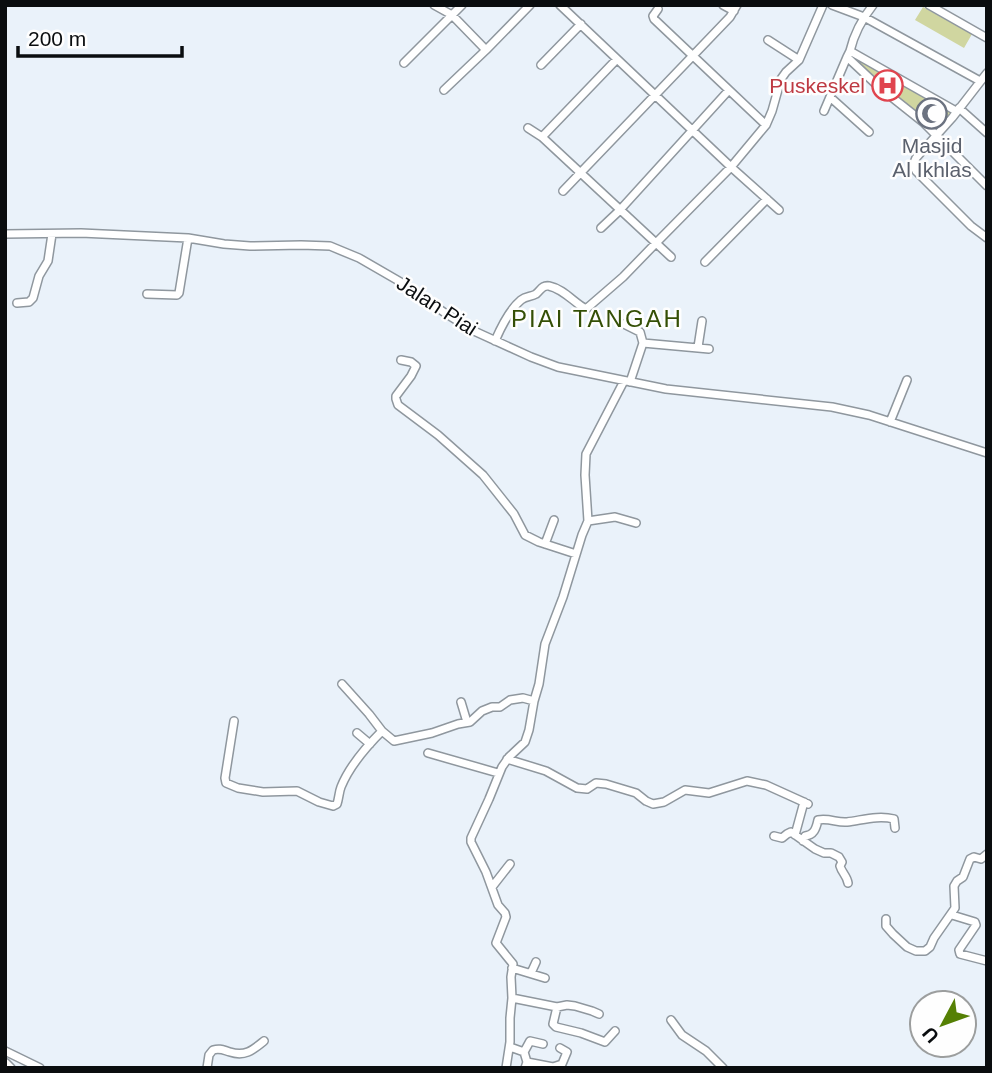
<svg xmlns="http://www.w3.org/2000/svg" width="992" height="1073" viewBox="0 0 992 1073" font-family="Helvetica,sans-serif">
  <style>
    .green { fill: #d0d6a0 }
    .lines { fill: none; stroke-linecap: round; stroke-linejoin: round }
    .minor-casing { stroke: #8f979e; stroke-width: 10 }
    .minor { stroke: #fff; stroke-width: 7 }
    .labels { text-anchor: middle; stroke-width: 5; stroke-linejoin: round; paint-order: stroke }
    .health-label { font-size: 21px; fill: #be3a42; stroke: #fefefe; text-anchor: end }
    .worship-label { font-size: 21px; fill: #5b616d; stroke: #fefefe }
    .street-label { font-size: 21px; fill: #0a0d0f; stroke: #fefefe }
    .quarter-label { font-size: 24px; letter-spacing: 2px; fill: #344f06; stroke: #fefefe }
  </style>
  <rect width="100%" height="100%" fill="#eaf2fa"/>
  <!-- green -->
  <path class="green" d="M923 7 972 34 964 48 915 20Z
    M851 48 952 114 938 132 849 57Z"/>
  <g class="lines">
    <defs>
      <path id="minor" d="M434 5 452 15 486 50
        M560 5 617 59
        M723 5 734 11
        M832 5 864 17 980 81
        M873 5C862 19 854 34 850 51L956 111
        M929 5 987 38
        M658 9 653 16 654 19 729 90
        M768 40 799 60
        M850 51 847 57 879 87 923 122 987 186
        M404 63 462 5
        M541 65 581 24
        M987 73 952 118 916 158 913 165 916 171 971 226 987 238
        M444 90 486 50 530 5
        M830 97 869 132
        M959 108 987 133
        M824 111 847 57
        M528 128 542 137
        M563 191 730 17 737 5
        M779 210 731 167 617 59 542 137 656 243 731 167 766 125 772 111 781 79 786 72 799 60 823 5
        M601 228 619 211 729 90 766 125
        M5 234 81 233 188 238 224 244 250 246 301 245 330 246 359 258 404 284 445 313 474 331 531 357 558 367 666 389 832 407 869 415 987 453
        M705 262 767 199
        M147 294 177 295 179 293 188 238
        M17 303 29 302 33 298 39 276 48 261 52 234
        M624 324 640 332 643 343 709 349
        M495 341C501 327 509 310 521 300 526 296 531 297 536 294 541 290 542 285 549 286 564 289 574 303 586 309L623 277 656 243 671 257
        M698 347 702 321
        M401 360 411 362 416 366 411 376 396 396V399L398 405 438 435 483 475 514 514 525 535 539 542 576 554
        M630 382 643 343
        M890 422 907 380
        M588 521 615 517 636 523
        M545 544 554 520
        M342 684 369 714 382 731 394 741 432 733 458 724 470 722 482 711 492 707H500L510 700 523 698 534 701
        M461 702 467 722
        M234 721 225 778 226 783 238 788 263 792 297 791 319 802 333 806 337 804C339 798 339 792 341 787 349 767 367 746 382 731
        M357 733 370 744
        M428 753 498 773
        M507 759 546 771 577 788 587 789 596 783 606 784 636 793 646 801 653 804 664 802 685 790 709 793 747 781 766 785 808 804
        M795 835 804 802
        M774 836 782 838 787 834 791 832 815 849 824 853H831L839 857 842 862 840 866C842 873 847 876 848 883
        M803 841 805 836C814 835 816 829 818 820 830 818 837 823 847 822 863 820 878 815 894 819L895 828
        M492 887 510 864
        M952 915 975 922 976 925 959 950 960 954 987 961
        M886 919V926L893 934 907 947 916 951H925L930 947 934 938 955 908 954 886 957 881 963 877 970 859 974 857 981 859 987 854
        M512 968 545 978
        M531 973 536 962
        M512 998 557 1007 567 1005 575 1006 592 1011 599 1014
        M557 1007 553 1024 556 1027 581 1033 605 1042 615 1031
        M671 1020 682 1035 706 1051 723 1068
        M510 1047 524 1052 527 1062 525 1068
        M5 1051 40 1068
        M524 1052 530 1041 543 1044
        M527 1062 553 1067 562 1064 567 1052 560 1048
        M6 1063 11 1068
        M207 1068 209 1055 213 1050C220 1048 223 1050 230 1052 245 1057 253 1050 264 1041
        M506 1068 510 1042V1018L512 998 511 977 513 964 496 943 506 917 505 913 498 905 486 872 471 842V838L489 799 502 767 509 757 525 742 529 730 534 701 539 684 545 644 563 597 582 535 588 521 585 475 586 454 624 381"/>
    </defs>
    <!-- minor casing -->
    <use href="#minor" class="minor-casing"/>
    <!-- minor -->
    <use href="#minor" class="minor"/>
  </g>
  <!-- icons -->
  <defs>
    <symbol id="hospital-ring" viewBox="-11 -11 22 22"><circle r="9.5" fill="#fefefe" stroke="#e0444e" stroke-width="1.5"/><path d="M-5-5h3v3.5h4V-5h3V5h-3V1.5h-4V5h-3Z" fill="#e0444e"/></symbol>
    <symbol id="mosque-ring" viewBox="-11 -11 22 22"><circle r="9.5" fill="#fefefe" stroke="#6b7280" stroke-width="1.5"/><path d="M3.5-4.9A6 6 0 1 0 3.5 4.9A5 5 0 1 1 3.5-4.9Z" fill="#6b7280"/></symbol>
  </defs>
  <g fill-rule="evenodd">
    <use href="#hospital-ring" x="870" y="68" width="35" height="35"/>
    <use href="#mosque-ring" x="914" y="96" width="35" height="35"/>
  </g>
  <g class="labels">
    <!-- health labels -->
    <g class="health-label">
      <text x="865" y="93">Puskeskel</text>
    </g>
    <!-- worship labels -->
    <g class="worship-label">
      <text x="932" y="153">Masjid<tspan x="932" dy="24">Al Ikhlas</tspan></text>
    </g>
    <!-- street labels -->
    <g class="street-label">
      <text transform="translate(437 306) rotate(33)" y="7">Jalan Piai</text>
    </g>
    <!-- quarter labels -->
    <g class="quarter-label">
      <text x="597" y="327">PIAI TANGAH</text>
    </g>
  </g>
  <!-- border -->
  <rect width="992" height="1073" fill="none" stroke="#0a0d0f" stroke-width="14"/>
  <!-- north arrow -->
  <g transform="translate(943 1024) rotate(229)"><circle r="33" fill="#fefefe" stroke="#9c9e9e" stroke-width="2"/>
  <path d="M0-5L12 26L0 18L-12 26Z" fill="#558004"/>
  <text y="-10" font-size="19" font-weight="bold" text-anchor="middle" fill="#0a0d0f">U</text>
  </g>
  <!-- scale -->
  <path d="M18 46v10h164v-10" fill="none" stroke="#0a0d0f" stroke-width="3.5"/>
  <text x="28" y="46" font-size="21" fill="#0a0d0f" stroke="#fefefe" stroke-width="5" paint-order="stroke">200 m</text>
</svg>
